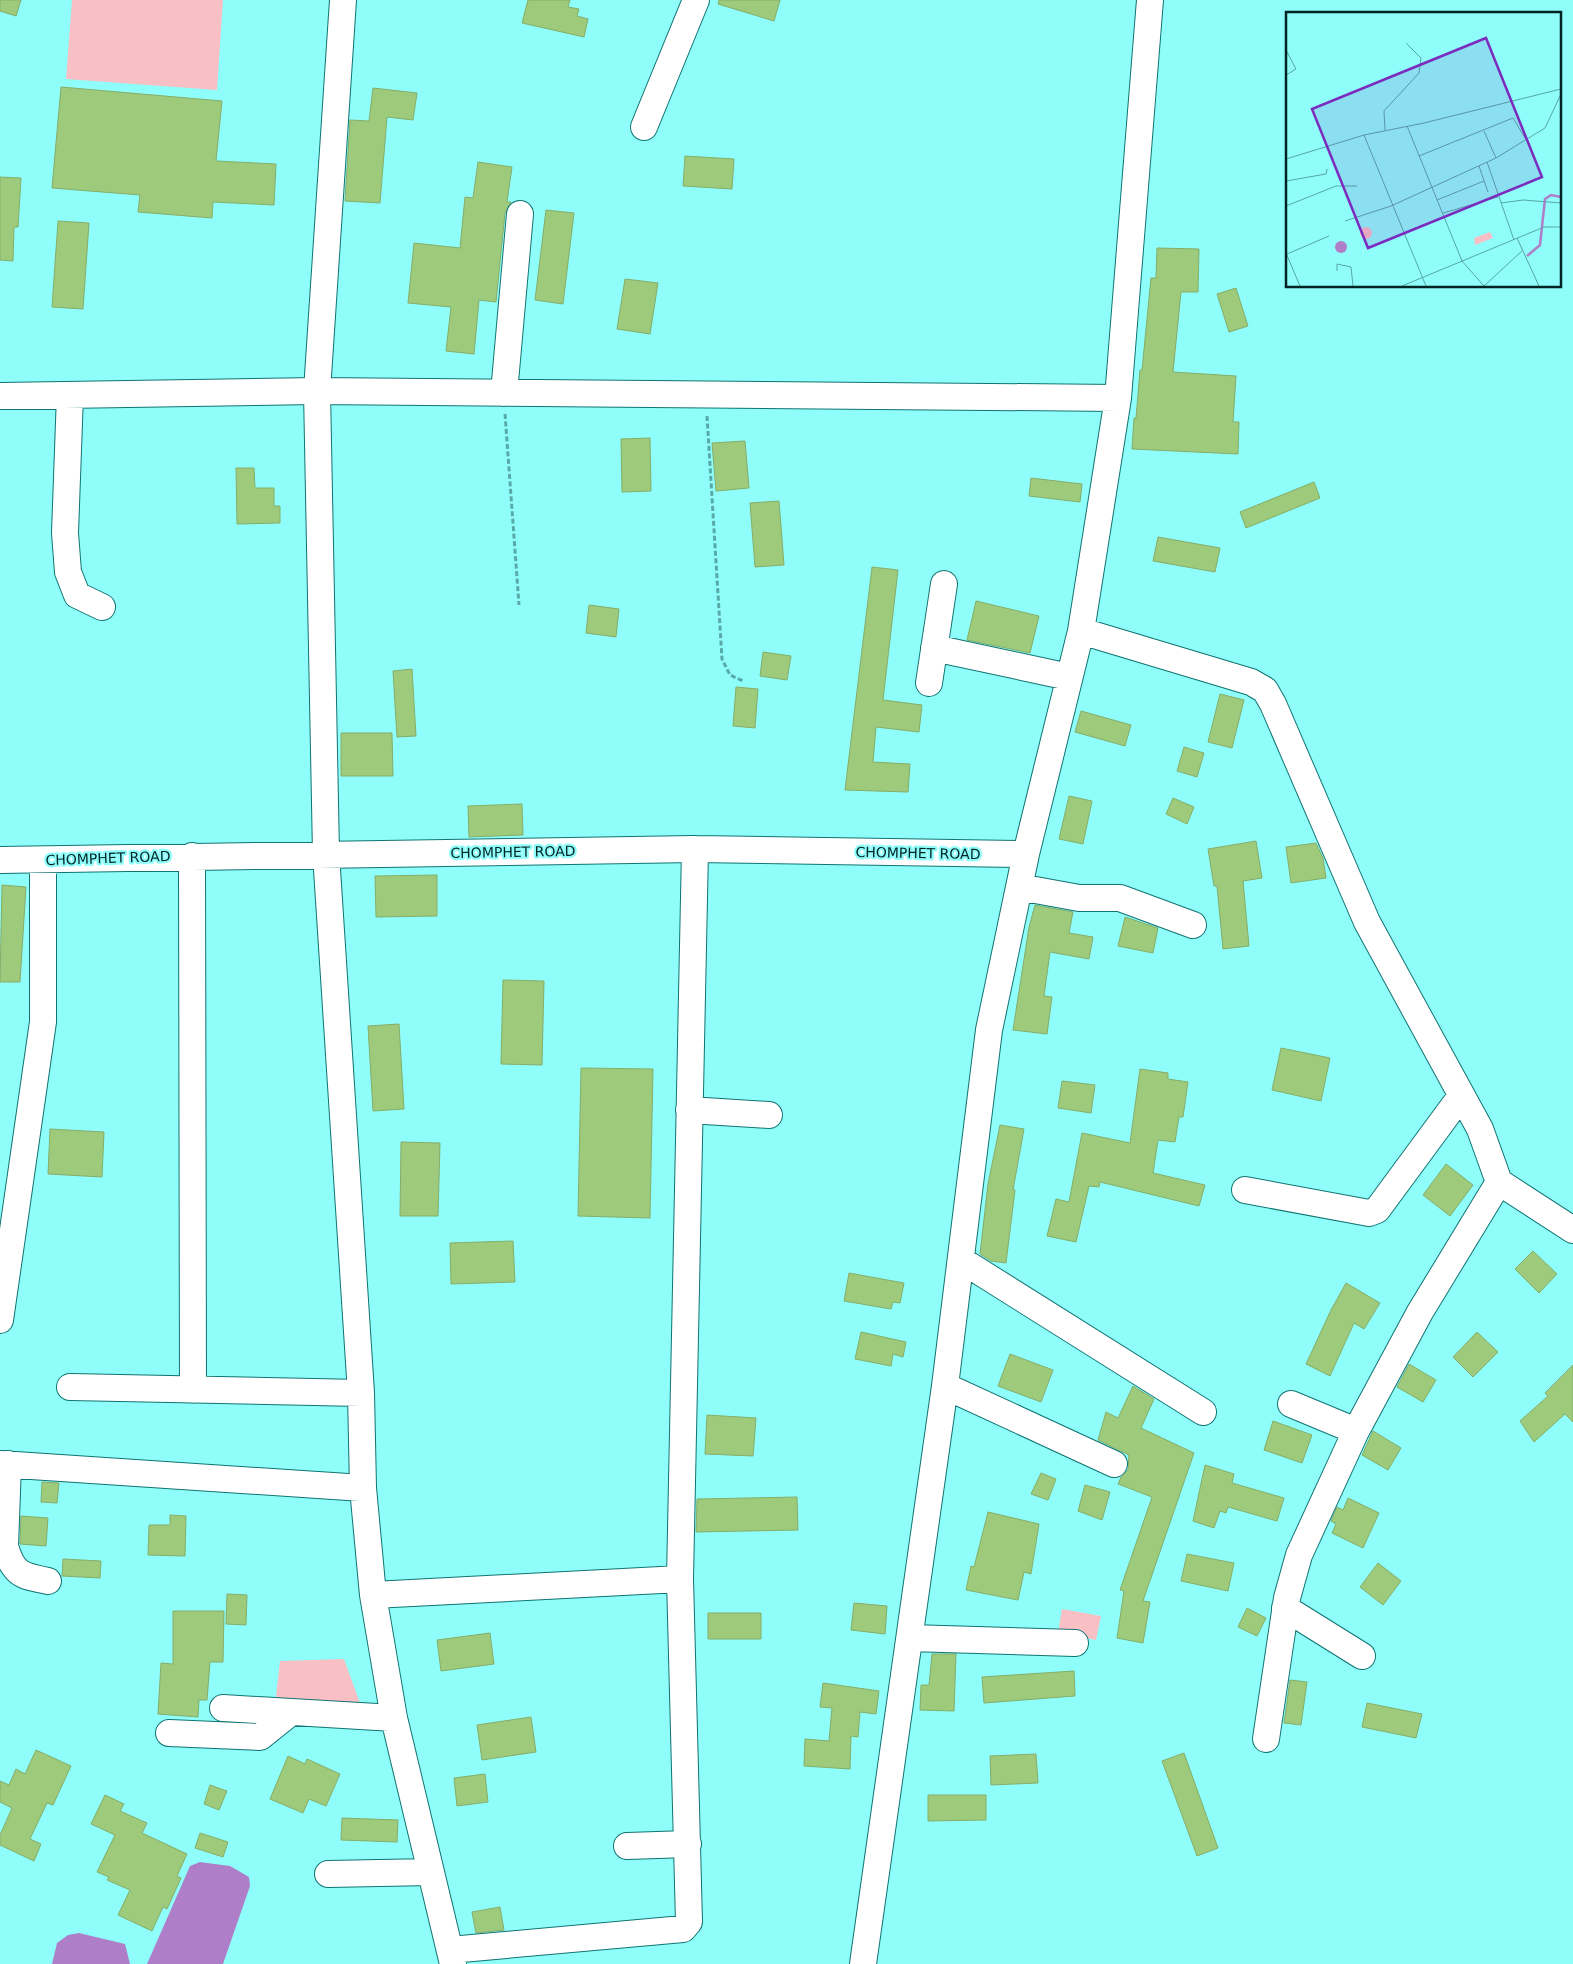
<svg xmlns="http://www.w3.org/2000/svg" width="1573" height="1964" viewBox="0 0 1573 1964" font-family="'DejaVu Sans',sans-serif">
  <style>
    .green { fill: #f8bfc4 }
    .water { fill: #ae7ec8 }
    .building { fill: #9dcb7b; stroke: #85ad69 }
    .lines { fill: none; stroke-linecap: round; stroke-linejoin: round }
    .minor-casing { stroke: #117372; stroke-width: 28 }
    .path { stroke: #58aaa8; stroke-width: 3; stroke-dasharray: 5 2.5; stroke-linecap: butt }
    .minor { stroke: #fff; stroke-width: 26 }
    .labels { text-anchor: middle; stroke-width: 4.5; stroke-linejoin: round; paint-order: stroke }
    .street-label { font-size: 14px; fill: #002323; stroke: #8ffefb }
    .inset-river { fill: none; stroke: #ae7ec8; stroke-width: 2.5 }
    .inset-road { fill: none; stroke: #56a6a5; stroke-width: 1 }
    .view { fill: #7b2cbf; fill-opacity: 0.15; stroke: #7b2cbf; stroke-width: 2.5 }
    .inset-edge { fill: none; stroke: #002323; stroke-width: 2.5 }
  </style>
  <rect width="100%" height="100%" fill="#8ffefb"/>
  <!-- green -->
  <path class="green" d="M72 0H223L217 90 66 79Z
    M1062 1609 1101 1616 1096 1640 1058 1633Z
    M344 1659 361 1706 275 1705 280 1661Z"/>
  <!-- water -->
  <path class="water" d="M200 1862 230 1866 249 1877 250 1886 223 1964H147L190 1866Z
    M79 1933 125 1944 130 1964H52L57 1943 68 1935Z"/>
  <!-- building -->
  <path class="building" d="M0 0H21L16 16 0 11Z
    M528 0H570L568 7 579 9 577 16 588 19 584 37 522 23Z
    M719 0H780L774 21 718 4Z
    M61 87 222 101 216 161 276 164 274 205 213 202 212 218 138 212 140 195 52 188Z
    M373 88 417 93 413 120 387 117 380 203 345 201 350 120 369 121Z
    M685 156 734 159 732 189 683 186Z
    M478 162 512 167 507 202H511L505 213 496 302 479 300 474 354 446 351 451 307 408 303 414 243 460 248 465 197 473 198Z
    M0 177 21 178 18 227H14L13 261 0 260Z
    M546 210 574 213 563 304 535 300Z
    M58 221 89 223 83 309 52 307Z
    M1157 248 1199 249 1198 292H1181L1173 372 1236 376 1233 422H1239L1238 454 1132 449 1134 418H1136L1140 370H1142L1151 278H1156Z
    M625 279 658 283 650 334 617 329Z
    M1236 288 1248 326 1229 332 1217 294Z
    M650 438 651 491 622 492 621 439Z
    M745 441 749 488 716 491 712 443Z
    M236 468H254L255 488H274V506H280V523L237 524Z
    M1031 478 1082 484 1080 502 1029 496Z
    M1314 482 1320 498 1246 528 1240 512Z
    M779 501 784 565 755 567 750 503Z
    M1158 537 1220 548 1215 572 1153 561Z
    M872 567 898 570 883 700 922 705 919 732 876 727 873 762 910 764 908 792 845 790Z
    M976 601 1039 616 1030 653 967 640Z
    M589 605 619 609 616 637 586 633Z
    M763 652 791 656 787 680 760 676Z
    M412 669 416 736 397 737 393 671Z
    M736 687 758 689 755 728 733 726Z
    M1220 694 1244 700 1232 748 1208 742Z
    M1081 711 1131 725 1125 746 1075 732Z
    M341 733H392L393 776H341Z
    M1184 747 1204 753 1197 777 1177 771Z
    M1069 796 1092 801 1083 844 1059 839Z
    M1173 798 1194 807 1187 824 1166 814Z
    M522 804 523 835 469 837 468 806Z
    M1256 841 1262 878 1243 881 1249 946 1223 949 1217 886H1214L1208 849Z
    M1316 843 1323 858 1326 878 1291 883 1286 847Z
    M437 875V916L376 917 375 876Z
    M2 885 26 887 20 982H0Z
    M1035 905 1073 912 1069 933 1093 937 1089 959 1050 952 1044 996 1052 997 1047 1034 1013 1030 1029 927Z
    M1125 917 1158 928 1153 953 1118 946Z
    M503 980 544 981 542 1065 501 1064Z
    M399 1024 404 1109 373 1111 368 1026Z
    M1281 1048 1330 1058 1321 1101 1272 1090Z
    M581 1068 653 1069 650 1218 578 1216Z
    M1140 1069 1168 1073V1079L1188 1082 1183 1117H1179L1175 1142 1158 1140 1153 1173 1205 1185 1199 1206 1100 1182 1099 1187 1089 1186 1076 1242 1047 1236 1056 1199 1069 1202 1082 1133 1130 1143Z
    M1062 1081 1095 1085 1091 1113 1058 1108Z
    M1000 1125 1024 1129 1013 1190H1015L1006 1263 991 1261 980 1254 988 1184Z
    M50 1129 104 1132 102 1177 48 1174Z
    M401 1142 440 1143 438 1216H400Z
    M1446 1164 1473 1185 1450 1216 1423 1195Z
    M513 1241 515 1282 451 1284 450 1243Z
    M1533 1251 1557 1274 1539 1293 1515 1269Z
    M849 1273 904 1283 900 1303 893 1302 891 1309 844 1301Z
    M1346 1283 1380 1303 1364 1329 1354 1323 1330 1376 1306 1364 1331 1310Z
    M861 1332 906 1342 903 1357 893 1354 891 1366 855 1359Z
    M1477 1332 1498 1352 1473 1377 1453 1357Z
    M1010 1354 1053 1370 1041 1402 998 1386Z
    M1409 1364 1436 1380 1423 1402 1397 1387Z
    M1573 1365V1422L1565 1414 1534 1442 1520 1421 1548 1396 1545 1393Z
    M1133 1386 1154 1399 1141 1428 1194 1453 1143 1601 1150 1602 1143 1643 1117 1638 1124 1591 1120 1590 1152 1497 1118 1484 1121 1477 1128 1470 1129 1455 1098 1440 1106 1412 1118 1418Z
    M707 1415 756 1418 753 1456 705 1454Z
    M1273 1421 1312 1435 1302 1463 1264 1450Z
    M1373 1431 1401 1448 1388 1470 1362 1455Z
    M1205 1465 1234 1474 1232 1483 1284 1498 1277 1521 1228 1507 1226 1513 1220 1511 1214 1528 1193 1521Z
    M1041 1473 1056 1479 1048 1500 1031 1494Z
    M42 1482 59 1483 57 1503 41 1502Z
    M1085 1485 1110 1492 1102 1520 1078 1511Z
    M797 1497 798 1530 696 1532 697 1499Z
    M1348 1498 1379 1513 1363 1548 1332 1533 1336 1524 1331 1521 1337 1507 1343 1510Z
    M988 1512 1039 1524 1031 1574 1024 1572 1018 1600 966 1590 971 1566 974 1567Z
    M170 1515 186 1516 185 1556 148 1555 149 1525H170Z
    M21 1516 48 1518 46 1546 20 1544Z
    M1187 1554 1234 1563 1228 1591 1181 1581Z
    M63 1559 101 1561 100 1578 62 1576Z
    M1378 1563 1401 1581 1383 1605 1360 1587Z
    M227 1594 247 1595 246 1625 226 1624Z
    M854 1603 887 1606 885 1634 851 1630Z
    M1247 1608 1266 1618 1257 1636 1238 1627Z
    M173 1611H224L223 1662H210L207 1700H199L198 1717 158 1714 161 1663 173 1664Z
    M708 1613H761V1639H708Z
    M490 1633 494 1664 441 1671 437 1640Z
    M932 1654H956L954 1711 920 1710 921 1685H929Z
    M1074 1671 1075 1696 984 1703 982 1677Z
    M1290 1680 1307 1682 1301 1725 1284 1723Z
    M823 1683 879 1691 876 1714 860 1712 858 1737 851 1736 850 1769 804 1766 805 1739 829 1741 832 1708 820 1707Z
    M1367 1703 1422 1714 1416 1738 1362 1727Z
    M531 1717 536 1752 482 1760 477 1725Z
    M36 1750 71 1766 53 1805 47 1803 30 1839 41 1844 34 1861 0 1845V1835L12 1808 0 1802V1781L9 1785 16 1769 25 1774Z
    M1184 1753 1218 1848 1197 1856 1162 1761Z
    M1036 1754 1038 1783 991 1785 990 1756Z
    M288 1756 305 1764 307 1759 340 1774 326 1806 309 1799 303 1813 270 1799Z
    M485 1774 488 1802 457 1806 454 1778Z
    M210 1785 227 1791 219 1810 204 1804Z
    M105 1795 124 1804 120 1811 147 1823 142 1833 187 1854 177 1876 181 1878 167 1909 163 1907 152 1931 118 1915 130 1890 107 1880 109 1877 97 1872 115 1835 91 1824Z
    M928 1795H986V1820L928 1821Z
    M342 1818 398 1820 397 1842 341 1840Z
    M200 1833 228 1842 223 1857 195 1848Z
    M500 1907 504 1930 476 1933 472 1912Z"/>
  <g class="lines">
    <defs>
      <path id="minor" d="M343 0 317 391 326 854 361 1393 363 1488 373 1595 394 1718 453 1964
        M644 127 696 0
        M504 393 520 214
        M70 395 65 533 68 572 77 595 102 607
        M0 396 317 391 1118 398
        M1081 631 1251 682 1265 690 1273 704 1367 922 1480 1129 1499 1182 1573 1230
        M934 648 1069 677
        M929 683 944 584
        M192 856 193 1390
        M0 860 695 849 1026 854
        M1019 887 1079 898H1120L1193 925
        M689 1110 769 1115
        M1245 1190 1369 1213 1377 1210 1461 1096
        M961 1260 1203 1412
        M0 1320 43 1022V860
        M945 1386 1114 1464
        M70 1387 361 1393
        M1291 1404 1356 1431
        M0 1464 363 1488
        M8 1464 5 1546C13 1574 21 1576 48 1581
        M373 1595 680 1579
        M1285 1608 1362 1656
        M910 1638 1075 1643
        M223 1708 394 1718
        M169 1733 260 1737 290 1713
        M1266 1739 1287 1598 1299 1555 1356 1431 1420 1312 1499 1182
        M627 1846 688 1844
        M328 1874 431 1872
        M450 1950 683 1929 689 1922 680 1579 695 849
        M863 1964 945 1386 989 1030 1026 854 1081 631 1118 398 1150 0"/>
    </defs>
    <!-- minor casing -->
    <use href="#minor" class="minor-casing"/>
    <!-- path -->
    <path class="path" d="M505 414 519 605
      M707 416 722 659 730 675 743 681"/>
    <!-- minor -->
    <use href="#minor" class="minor"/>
  </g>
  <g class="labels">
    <!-- street labels -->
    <g class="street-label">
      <text transform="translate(513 852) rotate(-1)" y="5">CHOMPHET ROAD</text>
      <text transform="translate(918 853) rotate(1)" y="5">CHOMPHET ROAD</text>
      <text transform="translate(108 858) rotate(-2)" y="5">CHOMPHET ROAD</text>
    </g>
  </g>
  <!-- overview -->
  <g transform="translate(1286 12)">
    <rect width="275" height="275" fill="#8ffefb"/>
    <path d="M74 221a6 6 0 1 1 12 0a6 6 0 1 1-12 0ZM204 220 207 226 189 233 188 226Z" fill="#f8bfc4"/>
    <path d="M49 235a6 6 0 1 1 12 0a6 6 0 1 1-12 0Z" fill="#ae7ec8"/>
    <path class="inset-river" d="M241 244 254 233 259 187 265 183 275 185"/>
    <path class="inset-road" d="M0 38 10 57 0 63M121 114 176 249 198 274M99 118 98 99 133 61 135 46 120 31M198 119 210 146M78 123 140 274M133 144 227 106 239 126M0 147 78 123 138 111 275 77M201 150 228 228M193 154 202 180M0 169 40 162 41 157M151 188 198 169M215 191 237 188 275 191M0 194 50 174H71M157 201 212 185M59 209 105 194 210 146 259 116 275 82M231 226 253 274M0 241 14 274M1 242 43 224M51 259V252L65 255 67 274M116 274 258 215H275M198 274 237 238"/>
    <path class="view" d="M200 26 256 165 82 236 26 97Z"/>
    <rect width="275" height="275" class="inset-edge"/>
  </g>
</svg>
